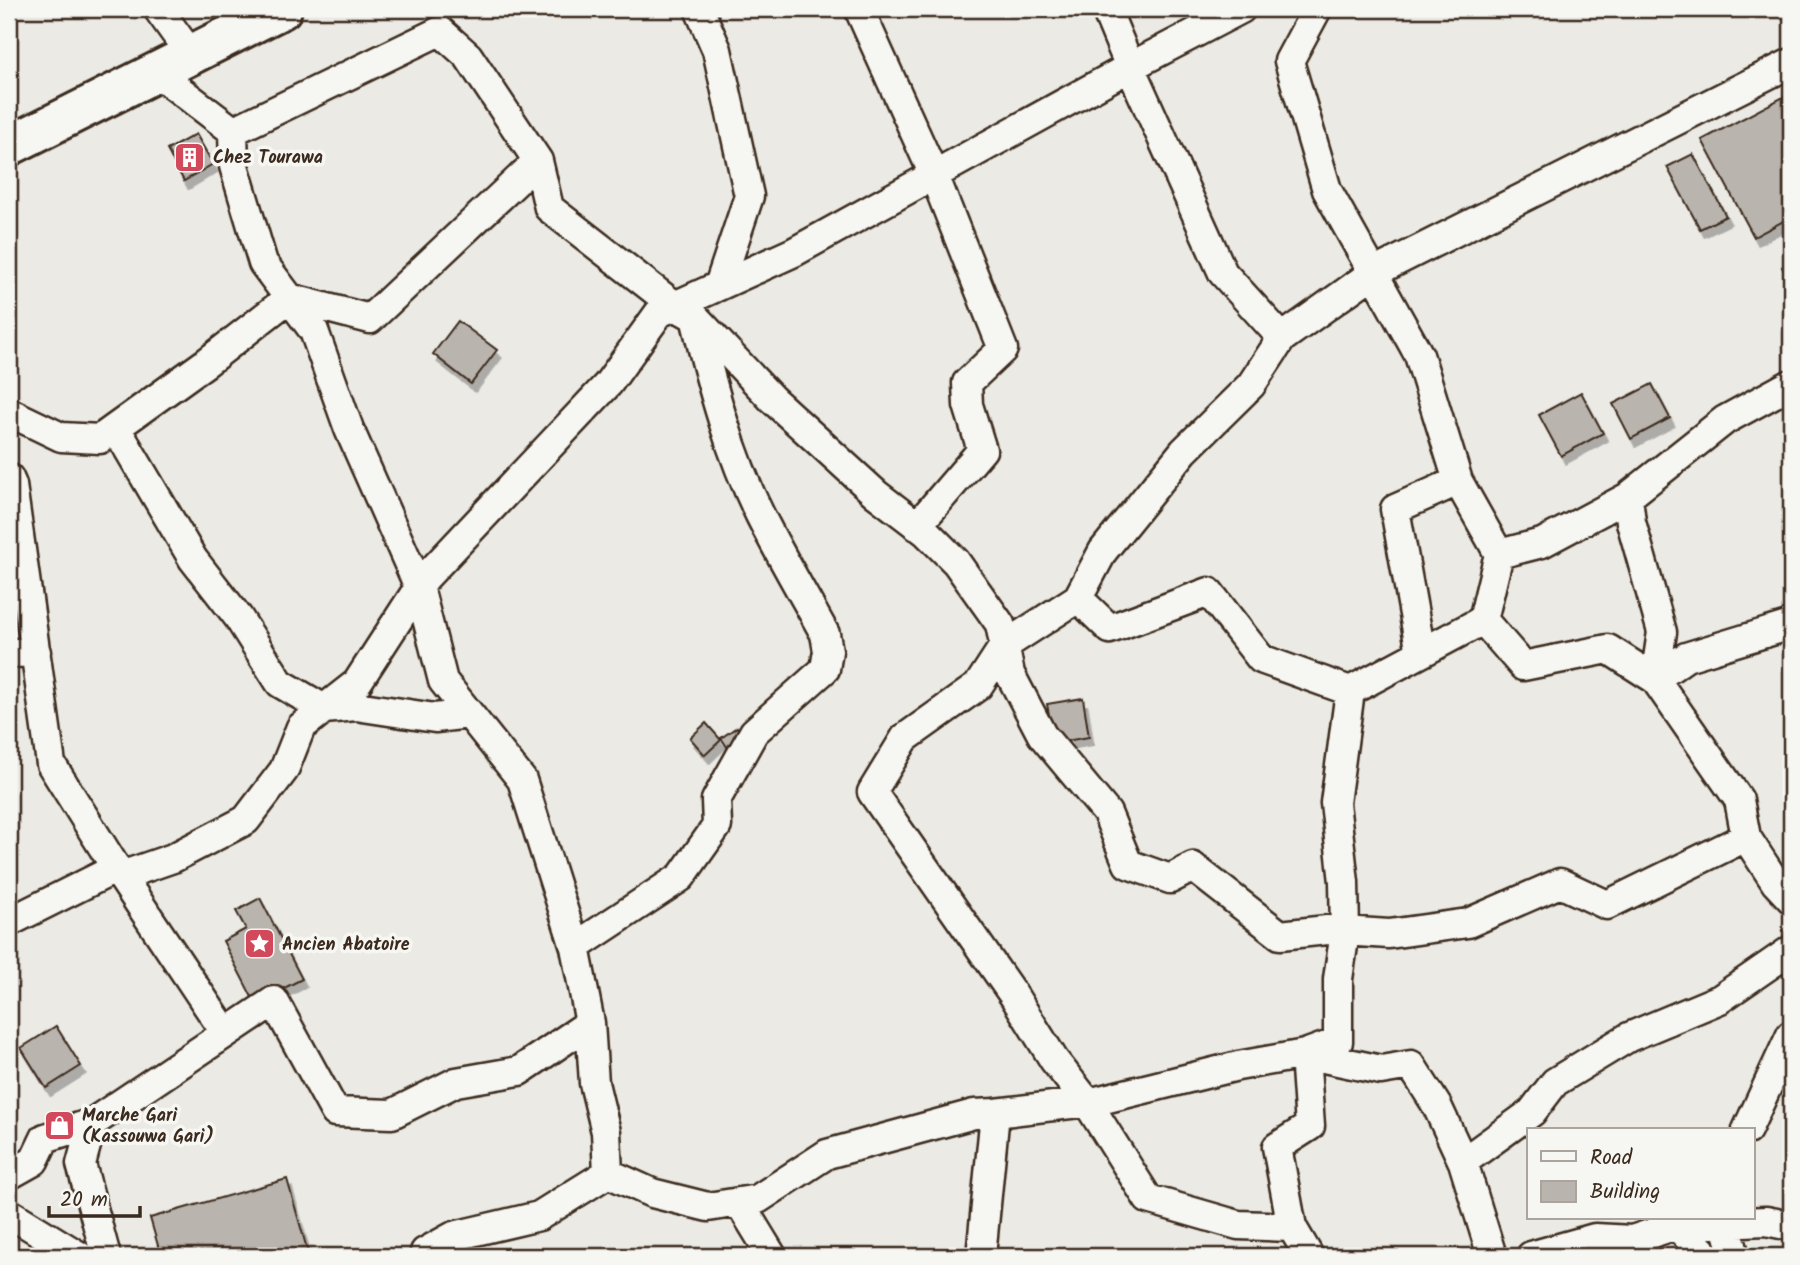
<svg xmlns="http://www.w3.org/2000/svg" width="1800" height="1265" viewBox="0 0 1800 1265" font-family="Kalam,sans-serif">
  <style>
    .building { fill: #bab4ae; stroke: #3b2a1e; stroke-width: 2; filter: url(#shadow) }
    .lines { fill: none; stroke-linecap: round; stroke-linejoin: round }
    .street-casing { stroke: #3b2a1e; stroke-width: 33 }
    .secondary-casing { stroke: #3b2a1e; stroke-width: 44 }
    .street { stroke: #f6f6f2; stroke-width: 28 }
    .secondary { stroke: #f6f6f2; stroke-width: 38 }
    .labels { text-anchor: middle; stroke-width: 7; stroke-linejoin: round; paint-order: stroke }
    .poi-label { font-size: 18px; font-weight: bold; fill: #3b2a1e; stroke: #f6f6f2; text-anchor: start }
  </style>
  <defs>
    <filter id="shadow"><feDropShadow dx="4.5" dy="8" stdDeviation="0" flood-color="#0004"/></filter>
  </defs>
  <rect width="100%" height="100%" fill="#ebeae5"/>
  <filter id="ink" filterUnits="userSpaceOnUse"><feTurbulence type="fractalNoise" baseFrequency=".0143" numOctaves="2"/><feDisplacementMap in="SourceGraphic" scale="14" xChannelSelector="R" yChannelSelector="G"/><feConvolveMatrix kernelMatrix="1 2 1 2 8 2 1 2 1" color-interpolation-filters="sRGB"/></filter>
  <g filter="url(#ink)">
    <!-- building -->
    <path class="building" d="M1791 93V217L1754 237 1702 140Z
      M196 134 213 164 184 181 167 150Z
      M1693 154 1726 216 1700 229 1667 167Z
      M1791 262V285L1782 267Z
      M458 321 497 350 471 384 433 354Z
      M1652 384 1670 418 1631 439 1613 404Z
      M1581 392 1603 433 1561 456 1539 415Z
      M1083 698 1089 737 1054 743 1047 704Z
      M706 723 721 740 705 755 690 738Z
      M737 727 746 741 730 751 721 738Z
      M260 898 302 979 255 1003 223 941 246 929 236 911Z
      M56 1026 81 1066 46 1088 21 1048Z
      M287 1179 309 1256H161L150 1218Z"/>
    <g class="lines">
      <defs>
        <path id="street" d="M158 9 191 55
          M699 9 717 50 749 196 719 286
          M859 9 934 175 1003 349 967 383 968 405 982 450 917 526
          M1106 9 1130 67 1223 273 1282 338
          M156 72 233 131 440 31 468 56 538 161 549 208 675 306 695 317 772 399 876 494 927 533 956 562 1000 624 1010 674 1042 735 1107 813 1128 864 1170 879 1193 867 1280 935 1327 930 1389 934 1468 923 1560 883 1607 905 1746 837 1776 883 1791 899
          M233 131 234 166 263 263 314 331 349 429 419 587 443 681 522 780 575 947
          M9 412 61 437 100 439 207 362 289 298 370 319 538 161
          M116 428 193 559 238 617 280 683 324 709 356 706 435 718 469 714
          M9 478 12 485 51 764 121 876
          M1628 497 1631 522 1662 632 1655 679 1739 800 1746 837
          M1499 554 1542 543 1628 497 1725 420 1791 384
          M1078 598 1110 629 1209 592 1261 659 1350 691
          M1483 620 1523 666 1608 649 1655 679 1686 657 1791 625
          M9 653 36 652
          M1421 653 1395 509 1458 481
          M9 922 117 868
          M225 1032 121 876 173 858 246 820 284 770 301 727 357 683 425 578 608 384 659 313 794 252 1130 67 1241 9
          M1747 1130 1791 1035
          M1463 1162 1492 1256
          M608 1173 652 1193 708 1207 758 1199 827 1154 974 1114 995 1113
          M9 1175 34 1161 45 1138 92 1123
          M739 1202 772 1256
          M9 1213 79 1256
          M1724 1218 1735 1256
          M1676 1225 1766 1221 1791 1226
          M1292 1227 1238 1225 1148 1199 1087 1102 1054 1060 1014 996 872 792 905 738 978 686 1004 646 1078 598 1103 551 1184 451 1251 385 1282 338 1373 273 1791 63
          M106 1256 81 1164 92 1123 274 1001 335 1112 392 1114 456 1082 519 1071 590 1023 575 947 681 877 717 826 716 800 754 732 825 669 828 651 825 634C803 594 780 555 760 515 730 454 712 387 696 321
          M427 1256 425 1252 454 1236 539 1216 608 1173 606 1132 594 1083 590 1023
          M981 1256 995 1113 1096 1101 1238 1066 1305 1054 1381 1070 1411 1065 1437 1106 1463 1162 1532 1112 1555 1082 1629 1037 1720 999 1791 950
          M1309 1256 1292 1227 1277 1147 1310 1126 1305 1054 1338 1042V979L1345 932 1344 882 1335 803 1350 691 1483 620 1499 554 1458 481 1419 355 1327 190 1289 61 1317 9
          M1531 1256 1595 1238 1632 1240 1676 1225 1707 1256"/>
        <path id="secondary" d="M9 146 282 9"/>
      </defs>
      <!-- street casing -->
      <use href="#street" class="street-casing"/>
      <!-- secondary casing -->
      <use href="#secondary" class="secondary-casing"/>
      <!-- street -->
      <use href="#street" class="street"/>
      <!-- secondary -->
      <use href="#secondary" class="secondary"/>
    </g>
  </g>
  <!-- icons -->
  <defs>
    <symbol id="building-square" viewBox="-11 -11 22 22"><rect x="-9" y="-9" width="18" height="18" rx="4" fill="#d1495b" stroke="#f6f6f2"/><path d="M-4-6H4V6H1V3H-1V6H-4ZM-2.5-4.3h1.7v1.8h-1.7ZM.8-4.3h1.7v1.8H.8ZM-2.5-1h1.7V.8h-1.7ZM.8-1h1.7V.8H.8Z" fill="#fff"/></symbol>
    <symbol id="sight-square" viewBox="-11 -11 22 22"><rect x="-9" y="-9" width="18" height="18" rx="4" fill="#d1495b" stroke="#f6f6f2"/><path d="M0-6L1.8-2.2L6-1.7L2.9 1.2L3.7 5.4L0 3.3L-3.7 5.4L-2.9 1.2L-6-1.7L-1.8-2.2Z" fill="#fff"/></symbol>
    <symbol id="shop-square" viewBox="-11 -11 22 22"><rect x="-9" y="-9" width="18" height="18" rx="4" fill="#d1495b" stroke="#f6f6f2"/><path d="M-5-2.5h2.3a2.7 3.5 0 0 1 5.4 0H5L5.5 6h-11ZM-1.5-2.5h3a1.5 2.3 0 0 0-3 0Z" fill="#fff"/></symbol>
  </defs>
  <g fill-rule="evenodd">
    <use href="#building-square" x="172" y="140" width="35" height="35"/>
    <use href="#sight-square" x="242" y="926" width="35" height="35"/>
    <use href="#shop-square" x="42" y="1108" width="35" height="35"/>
  </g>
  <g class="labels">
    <!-- poi labels -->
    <g class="poi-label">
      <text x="213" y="163">Chez Tourawa</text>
      <text x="282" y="950">Ancien Abatoire</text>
      <text x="82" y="1121">Marche Gari<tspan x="82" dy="21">(Kassouwa Gari)</tspan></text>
    </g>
  </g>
  <!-- margin -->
  <rect width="1800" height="1265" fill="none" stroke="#f6f6f2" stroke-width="35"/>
  <rect x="18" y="18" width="1765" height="1230" fill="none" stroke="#3b2a1e" stroke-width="2.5" filter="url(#ink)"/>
  <!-- legend -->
  <rect x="1527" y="1128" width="228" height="91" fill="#f6f6f2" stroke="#aba49d" stroke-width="2"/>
  <rect x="1541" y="1151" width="35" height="10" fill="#f6f6f2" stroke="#aba49d" stroke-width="2"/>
  <text x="1590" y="1164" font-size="21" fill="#3b2a1e">Road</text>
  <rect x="1541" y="1181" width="35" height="21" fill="#bab4ae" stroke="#aba49d" stroke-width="2"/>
  <text x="1590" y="1198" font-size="21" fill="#3b2a1e">Building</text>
  <!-- scale -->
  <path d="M49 1206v10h91v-10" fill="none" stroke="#3b2a1e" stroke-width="3.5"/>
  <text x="60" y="1206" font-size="21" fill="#3b2a1e" stroke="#f6f6f2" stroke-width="5" paint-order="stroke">20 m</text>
</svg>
